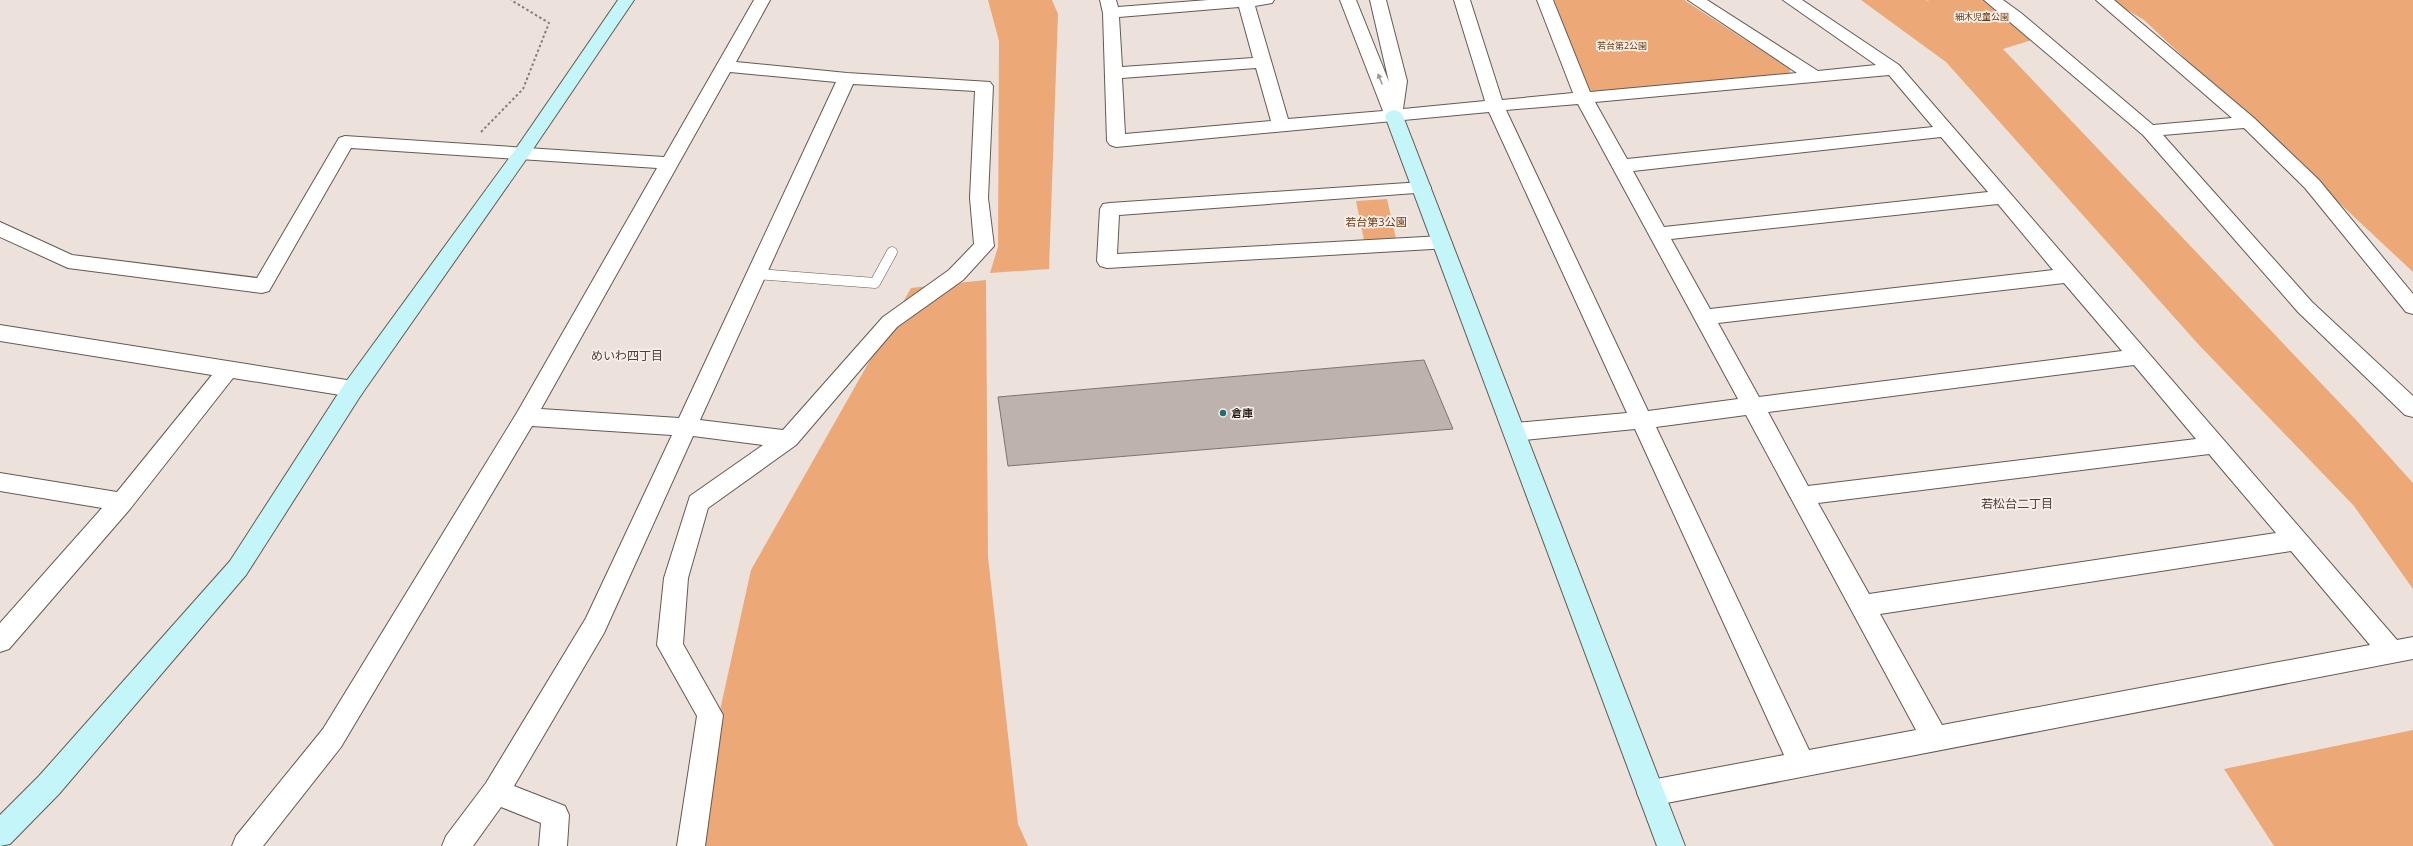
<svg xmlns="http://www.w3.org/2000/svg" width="2413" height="846" viewBox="0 0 2413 846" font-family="'Open Sans','Noto Sans JP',sans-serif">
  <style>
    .green { fill: #eca877 }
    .building { fill: #bdb3ac; stroke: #7d746e }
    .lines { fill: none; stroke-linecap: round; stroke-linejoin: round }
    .lane-casing { stroke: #635a54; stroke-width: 11 }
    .street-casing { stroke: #635a54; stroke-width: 2 }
    .secondary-casing { stroke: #635a54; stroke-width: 2 }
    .path { stroke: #847d78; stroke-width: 2; stroke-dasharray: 2.5 2.5; stroke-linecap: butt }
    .lane { stroke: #fff; stroke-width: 10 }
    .street { fill: #fff; fill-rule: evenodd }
    .secondary { fill: #c3f5f9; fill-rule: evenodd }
    .oneway { fill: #9b9a98 }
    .poi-dot { fill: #226e74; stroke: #f9efe8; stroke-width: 1.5 }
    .labels { text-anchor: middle; stroke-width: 3.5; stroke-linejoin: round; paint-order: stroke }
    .far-park-label { font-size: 9px; fill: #65370f; stroke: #f9efe8 }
    .park-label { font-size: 11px; fill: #65370f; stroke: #f9efe8 }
    .poi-label { font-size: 11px; font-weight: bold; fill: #211e1b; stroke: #f9efe8; text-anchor: start }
    .neighbourhood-label { font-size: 12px; fill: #49413b; stroke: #f9efe8 }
  </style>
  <rect width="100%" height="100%" fill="#ece2db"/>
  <!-- green -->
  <path class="green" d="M988 0H1052L1058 14 1049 269 990 273 998 247 999 41Z
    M1554 0H1684L1790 69 1789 77 1600 95 1588 89Z
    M1861 0H1926L1930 3 1927 0H1985L2035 39 2003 49 2357 421 2413 483V589L2354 506 2199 345 1946 62Z
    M2111 0H2413V272L2144 20Z
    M1387 199 1397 243 1365 245 1356 201Z
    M986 280 988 557 1018 824 1028 846H690L751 570 911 288Z
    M2413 730V846H2274L2224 769Z"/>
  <!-- building -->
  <path class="building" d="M1424 360 1453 429 1008 466 998 397Z"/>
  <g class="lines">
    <defs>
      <path id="lane" d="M757 274 875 283 892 252"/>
      <path id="street" d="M754 0H770L736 62 847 73 990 82 993 86 988 198 994 246 963 280 897 327 796 445 708 508 688 578 683 644 723 715 705 846H677L697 716 657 645 664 578 690 496 763 445 693 436 604 633 514 786 565 806 569 815 567 846H539L541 823 501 807 473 846H442L446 836 486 783 586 618 672 435 532 426 341 747 263 846H232L236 836 323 729 518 411 657 168 351 148 269 291 262 293 68 268 0 237V222L72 255 257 278 339 138 345 136 664 157ZM730 72 836 82 679 418 541 409ZM853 84 975 91 970 198 974 244 949 270 883 317 783 430 700 420Z
        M1100 0H1116L1118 7 1208 0H1274L1272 3 1255 6 1288 119 1383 111 1340 0H1356L1389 82 1370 0H1386L1407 81 1403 109 1485 101 1454 0H1470L1502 100 1573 93 1537 0H1553L1590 92 1797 73 1688 0H1707L1818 71 1876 65 1783 0H1802L1899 65 2397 640 2413 637V659L1651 806 1641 802 1637 793 1641 784 1651 780 1784 755 1635 429 1515 441 1507 438 1504 432 1507 426 1515 423 1627 413 1489 112 1116 147 1110 145 1107 141 1103 13ZM1239 7 1253 58 1122 67 1119 17ZM1256 68 1271 121 1125 134 1122 78ZM1889 75 1933 127 1627 159 1595 102ZM1578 104 1738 399 1648 411 1506 110ZM1941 137 1988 192 1664 227 1633 171ZM1998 204 2053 270 1710 309 1671 239ZM2064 283 2122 351 1759 397 1718 323ZM2134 365 2196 439 1808 486 1768 412ZM1746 415 1916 730 1809 750 1656 427ZM2209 454 2276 533 1869 594 1818 503ZM2291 551 2370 645 1942 725 1880 614Z
        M1984 0H2003L2021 13 2153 125 2232 118 2096 0H2114L2254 118 2319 180 2413 294V314L2406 312 2305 188 2244 128 2163 135 2312 302 2413 396V417L2405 415 2298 312 2143 135Z
        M1422 182 1429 184 1431 188 1429 192 1119 215 1117 254 1442 236 1449 238 1452 243 1449 248 1107 268 1100 266 1097 261 1100 209 1103 204 1110 203Z
        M0 325 353 381 361 383 364 389 361 395 353 397 233 378 130 509 9 649 0 652V623L102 508 0 491V473L117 492 212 375 0 341Z"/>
      <path id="secondary" d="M618 0H634L527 158 361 395 246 575 59 794 10 844 0 846V815L39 776 230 561 345 383 515 150Z
        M1394 110 1400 112 1403 116 1685 846H1657L1385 116 1388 112Z"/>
    </defs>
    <!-- lane casing -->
    <use href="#lane" class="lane-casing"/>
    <!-- street casing -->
    <use href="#street" class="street-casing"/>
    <!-- secondary casing -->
    <use href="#secondary" class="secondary-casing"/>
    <!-- path -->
    <path class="path" d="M481 132 523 89 549 23 511 0"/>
    <!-- lane -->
    <use href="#lane" class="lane"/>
    <!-- street -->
    <use href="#street" class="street"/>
    <!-- secondary -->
    <use href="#secondary" class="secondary"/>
  </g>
  <!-- one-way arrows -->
  <defs><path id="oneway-solid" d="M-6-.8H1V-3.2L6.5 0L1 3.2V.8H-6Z"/></defs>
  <use class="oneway" href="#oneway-solid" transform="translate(1380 79) rotate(-112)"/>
  <!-- markers -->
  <circle class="poi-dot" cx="1223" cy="413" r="4"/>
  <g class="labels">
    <!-- far-park labels -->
    <g class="far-park-label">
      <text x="1982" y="20">細木児童公園</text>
      <text x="1622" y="49">若台第2公園</text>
    </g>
    <!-- park labels -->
    <g class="park-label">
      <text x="1376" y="226">若台第3公園</text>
    </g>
    <!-- poi labels -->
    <g class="poi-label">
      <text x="1231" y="417">倉庫</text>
    </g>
    <!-- neighbourhood labels -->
    <g class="neighbourhood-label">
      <text x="627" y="360">めいわ四丁目</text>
      <text x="2017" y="508">若松台二丁目</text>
    </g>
  </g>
</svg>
